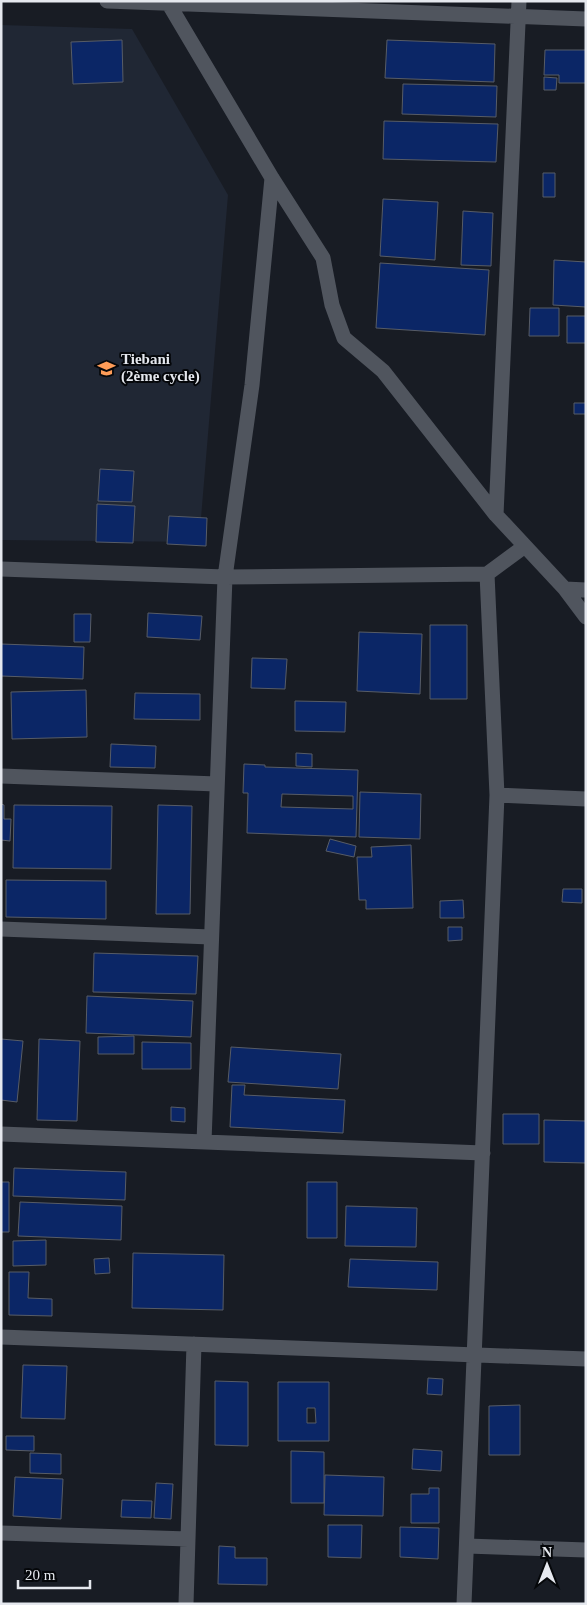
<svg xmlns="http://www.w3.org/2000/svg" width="587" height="1605" viewBox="0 0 587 1605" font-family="'Times New Roman',serif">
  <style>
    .built { fill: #202734 }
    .building { fill: #0b2666; stroke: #575c66; fill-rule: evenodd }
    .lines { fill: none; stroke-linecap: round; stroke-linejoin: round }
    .minor { stroke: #50555e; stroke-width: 15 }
    .labels { text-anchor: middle; stroke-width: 4; stroke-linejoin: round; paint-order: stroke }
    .poi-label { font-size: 15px; font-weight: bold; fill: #e5e8ee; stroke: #05070a; text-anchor: start }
  </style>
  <rect width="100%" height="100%" fill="#181c24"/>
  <!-- built -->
  <path class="built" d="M1 25 132 29 228 195 199 542 1 540Z"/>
  <!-- building -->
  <path class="building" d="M122 40 123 82 73 84 71 42Z
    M387 40 495 44 494 82 385 78Z
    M545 50H586V83H559V75H544Z
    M544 77 557 78 556 90H544Z
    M403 84 497 86 496 117 402 114Z
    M384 121 498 124 496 162 383 159Z
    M543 173H555V197H543Z
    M383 199 438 202 435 260 380 256Z
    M463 211 493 213 491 266 461 265Z
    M554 260 586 262V307L553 305Z
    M380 263 489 270 485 335 376 328Z
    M530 308H559V336H529Z
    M567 316H586V343H567Z
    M574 403H586V414H574Z
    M100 469 134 471 132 502 98 501Z
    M97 504 135 506 133 543 96 542Z
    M169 516 207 518 206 546 167 544Z
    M148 613 202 616 200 640 147 637Z
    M74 614H91L90 642H74Z
    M430 625H467V699H430Z
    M359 632 422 634 420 694 357 691Z
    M1 644 84 647 83 679 1 676Z
    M252 658 287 659 285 689 251 688Z
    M86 690 87 737 12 739 11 692Z
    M135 693 200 694V720L134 719Z
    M295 701 346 702 345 732 295 731Z
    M111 744 156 746 155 768 110 767Z
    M296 753 312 754V767L296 766Z
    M244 764 265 765V767L358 770 356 837 247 833 248 793H243ZM282 794 353 796V809L281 807Z
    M360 792 421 794 420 839 359 837Z
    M1 804 4 805V819H11L10 841 1 840Z
    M14 805 112 806 111 869 13 868Z
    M158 805 192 806 190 914H156Z
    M330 839 356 846 354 857 326 851Z
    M411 845 413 908 366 909V900H359L357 857H372L371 847Z
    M6 880 106 881V919L6 917Z
    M563 889H582V903L562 902Z
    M463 900 464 918H440V901Z
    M448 927H462V940L448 941Z
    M94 953 198 956 196 994 93 992Z
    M87 996 193 1001 191 1037 86 1033Z
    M134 1036V1054H98V1037Z
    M1 1039 23 1041 17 1102 1 1100Z
    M39 1039 80 1041 77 1121 37 1120Z
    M142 1042 191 1043V1069H142Z
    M231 1047 341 1054 338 1089 228 1082Z
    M232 1085H245L244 1095 345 1100 343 1133 230 1127Z
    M171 1107 185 1108V1122L171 1121Z
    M503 1114H539V1144H503Z
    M544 1120 586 1121V1163L544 1162Z
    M14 1168 126 1172 125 1200 13 1196Z
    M1 1182H9V1232H1Z
    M307 1182H337V1238H307Z
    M20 1202 122 1206 121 1240 18 1236Z
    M346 1206 417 1208 416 1247 345 1246Z
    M46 1240V1265L13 1266V1241Z
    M133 1253 224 1255 223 1310 132 1308Z
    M109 1258 110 1273 95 1274 94 1259Z
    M350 1259 438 1262 437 1290 348 1287Z
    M9 1272H29L28 1298 52 1299V1316L9 1315Z
    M23 1365 67 1366 65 1419 21 1418Z
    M428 1378 443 1379 442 1395 427 1394Z
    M215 1381 248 1382V1446L215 1445Z
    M278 1382H329V1441H278ZM307 1408H315L316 1423H307Z
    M520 1405V1455H489V1406Z
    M6 1436H34V1451L6 1450Z
    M413 1449 442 1451 441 1471 412 1469Z
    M291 1451 324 1452V1503H291Z
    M30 1453 61 1454V1474L30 1473Z
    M325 1475 384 1477 383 1516 324 1515Z
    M15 1477 63 1479 61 1519 13 1516Z
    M156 1483 173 1484 171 1519 154 1518Z
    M429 1488H439V1523H411V1494H429Z
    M122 1500 152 1501 151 1518 121 1517Z
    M328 1525H362L361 1558 328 1557Z
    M400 1527 439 1528 438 1559 400 1557Z
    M219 1546 235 1547V1558H267V1585L218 1584Z"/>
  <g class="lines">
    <!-- minor -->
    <path class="minor" d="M107 1 586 19
      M167 1 272 178 323 258 332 305 344 338 383 371 496 515 565 589 586 617
      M496 515 519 1
      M1 569 225 577 487 574 525 546
      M565 589 586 590
      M1 776 217 784
      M497 795 586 799
      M1 929 211 937
      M1 1134 483 1153
      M204 1142 225 577 252 385 272 178
      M1 1337 586 1359
      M1 1533 188 1539
      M467 1546 586 1550
      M186 1604 194 1344
      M464 1604 497 795 487 574"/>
  </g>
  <!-- icons -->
  <defs>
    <symbol id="school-bare" viewBox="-9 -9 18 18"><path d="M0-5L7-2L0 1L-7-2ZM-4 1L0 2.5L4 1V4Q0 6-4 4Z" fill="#fe9c58" stroke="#05070a" stroke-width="2.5" paint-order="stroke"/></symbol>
  </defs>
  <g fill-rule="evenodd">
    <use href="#school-bare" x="94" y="356" width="25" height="25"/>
  </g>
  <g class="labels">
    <!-- poi labels -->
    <g class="poi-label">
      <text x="121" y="364">Tiebani<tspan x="121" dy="17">(2ème cycle)</tspan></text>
    </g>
  </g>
  <!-- border -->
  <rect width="587" height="1605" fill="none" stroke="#e5e8ee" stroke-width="5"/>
  <!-- north arrow -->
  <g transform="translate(547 1565)" stroke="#05070a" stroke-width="4" paint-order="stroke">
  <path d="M0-4L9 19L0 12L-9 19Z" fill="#e5e8ee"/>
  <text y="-8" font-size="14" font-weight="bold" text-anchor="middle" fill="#e5e8ee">N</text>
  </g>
  <!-- scale -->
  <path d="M18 1580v8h72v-8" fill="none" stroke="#e5e8ee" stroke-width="2.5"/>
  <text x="25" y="1580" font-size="15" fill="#e5e8ee" stroke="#05070a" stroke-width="4" paint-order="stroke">20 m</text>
</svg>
